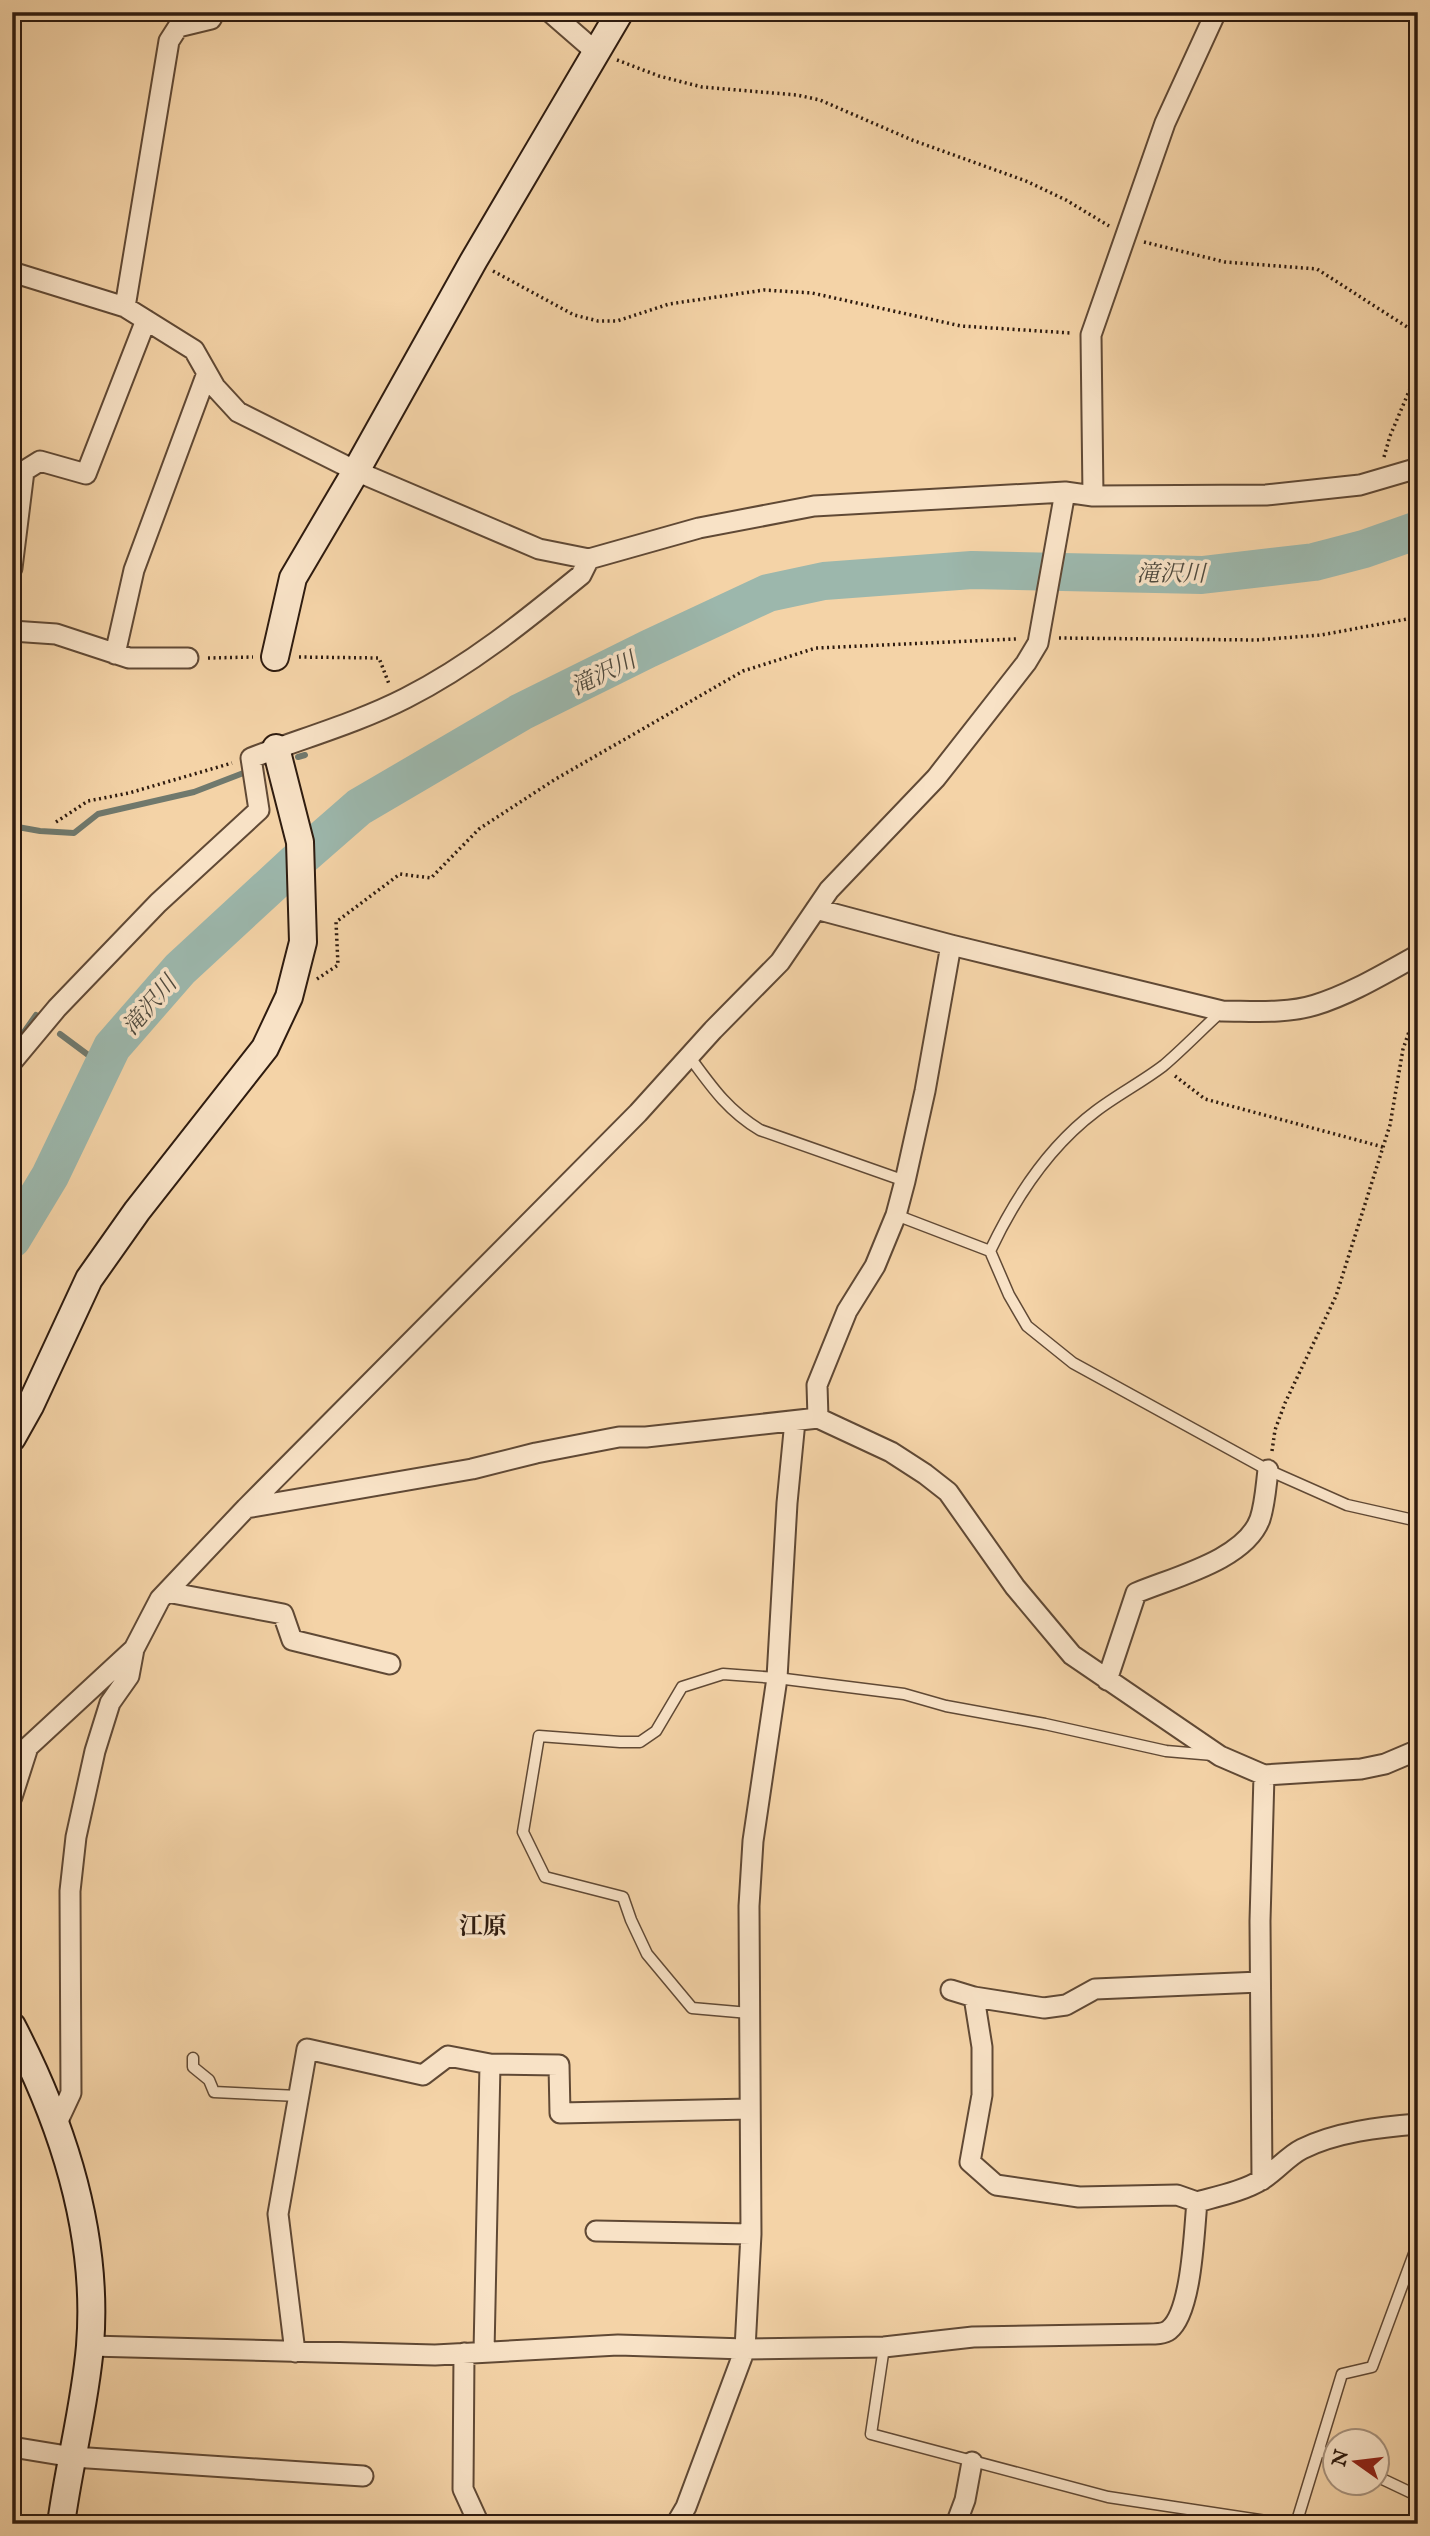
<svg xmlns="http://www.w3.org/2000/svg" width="1430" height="2536" viewBox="0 0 1430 2536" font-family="'IM FELL English','Noto Serif JP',serif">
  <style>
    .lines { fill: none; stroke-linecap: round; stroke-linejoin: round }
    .stream { stroke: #70796d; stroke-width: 6 }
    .river { stroke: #9cb7ac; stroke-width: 38 }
    .lane-casing { stroke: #604935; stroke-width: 13 }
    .street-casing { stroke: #604935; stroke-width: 23 }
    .secondary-casing { stroke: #2e1b0f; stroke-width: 30 }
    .path { stroke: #2e1b0f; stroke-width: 3.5; stroke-dasharray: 2 3.5; stroke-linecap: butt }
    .lane { stroke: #f8e2c6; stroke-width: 10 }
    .street { stroke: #f8e2c6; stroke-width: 19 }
    .secondary { stroke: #f8e2c6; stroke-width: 26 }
    .labels { text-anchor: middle; stroke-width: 7; stroke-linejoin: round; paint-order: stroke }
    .water-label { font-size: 23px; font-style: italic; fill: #4f4a3e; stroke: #f8e2c6 }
    .quarter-label { font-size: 24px; font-weight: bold; fill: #2e1b0f; stroke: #f8e2c6 }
  </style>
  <rect width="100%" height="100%" fill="#f4d3a7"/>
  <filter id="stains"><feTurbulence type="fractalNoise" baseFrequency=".00286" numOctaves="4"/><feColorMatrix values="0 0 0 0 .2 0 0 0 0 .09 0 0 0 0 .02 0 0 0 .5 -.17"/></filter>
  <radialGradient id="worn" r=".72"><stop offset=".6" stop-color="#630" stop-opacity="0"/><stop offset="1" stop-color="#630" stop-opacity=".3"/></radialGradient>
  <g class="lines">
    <!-- stream -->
    <path class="stream" d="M298 757 305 755
      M12 826 40 831 74 833 98 814 194 792 246 772
      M60 1034 103 1066
      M22 1035 36 1015"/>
    <!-- river -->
    <path class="river" d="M12 1239 50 1176 112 1047 180 969 296 862 359 807 521 712 648 649 768 593 824 581 972 570 1202 575 1314 562 1364 549 1418 530"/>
    <defs>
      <path id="lane" d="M1222 1011C1202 1029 1183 1049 1163 1066 1142 1082 1117 1095 1096 1111 1048 1147 1015 1198 990 1251L1009 1295 1027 1326 1073 1363 1268 1470 1347 1505 1418 1521
        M689 1056C711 1086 727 1110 760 1130L905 1181
        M896 1215 990 1251
        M749 2013 692 2008 647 1954 631 1920 623 1897 545 1877 523 1832 539 1736 620 1742H640L656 1731 682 1687 723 1674 777 1678 904 1694 946 1706 1045 1724 1166 1751 1213 1755
        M193 2058V2067L209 2080 214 2092 299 2096
        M884 2347 871 2434 1108 2497 1287 2524
        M1319 2450 1336 2458
        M1378 2477 1418 2496
        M1296 2524 1342 2374 1372 2367 1418 2243"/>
      <path id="street" d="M550 12 596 52
        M12 272 125 307 194 350 215 387 238 412 356 471 539 549 589 559 699 528 814 506 1065 492 1093 496 1266 495 1360 485 1418 468
        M125 307 169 41 178 27 211 19 215 12
        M1093 496 1091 335 1165 123 1216 12
        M12 568 24 471 40 461 86 474 146 320
        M12 631 56 634 129 658H188
        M115 654 134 570 207 373
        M816 909 951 945 1222 1011C1252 1011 1286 1014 1315 1005 1351 994 1385 973 1418 955
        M12 1062 57 1008 158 903 259 810 251 758C303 738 357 723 406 698 471 665 526 620 581 575L589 559
        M818 1418 817 1385 847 1311 875 1266 896 1215 905 1181 925 1091 951 945
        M246 1508 472 1469 536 1453 619 1437H646L818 1418 891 1452 925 1474 948 1492 1015 1587 1072 1655 1220 1756 1264 1775 1361 1769 1385 1764 1418 1750
        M167 1592 283 1614 292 1640 390 1664
        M1107 1680 1136 1593C1174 1577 1245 1560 1260 1519 1265 1504 1266 1486 1268 1470
        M12 1797 28 1747 134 1649 160 1599 246 1508 638 1113 713 1030 780 962 829 890 936 778 1026 663 1038 643 1065 492
        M951 1990 974 1997 1044 2008 1066 2005 1095 1989 1260 1982
        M974 1997 982 2047V2095L970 2162 996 2185 1079 2197 1177 2195 1197 2202
        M490 2064 559 2065 560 2113 750 2109
        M57 2123 71 2093 70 1891 76 1837 95 1751 110 1703 129 1676 134 1649
        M1262 2180 1260 1921 1264 1775
        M596 2231 751 2234
        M90 2346 435 2355 618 2345 745 2349 884 2347 973 2337 1148 2334C1155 2334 1164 2334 1169 2330 1192 2312 1194 2231 1197 2202 1219 2196 1244 2191 1263 2179 1277 2170 1288 2156 1302 2149 1336 2132 1380 2127 1418 2124
        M295 2352 278 2214 307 2049 423 2075 448 2056 490 2064 484 2352
        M464 2353 463 2489 479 2524
        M12 2447 73 2457 363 2476
        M676 2524 686 2507 745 2349 751 2234 749 1906 753 1841 777 1678 787 1503 795 1421
        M956 2524 965 2500 972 2462"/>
      <path id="secondary" d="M275 657 293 578 356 471 474 260 620 12
        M12 1438 30 1406 89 1279 137 1211 265 1048 289 997 303 942 300 842 276 748
        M12 2026C63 2124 99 2233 90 2346 85 2406 69 2464 61 2524"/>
    </defs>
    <!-- lane casing -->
    <use href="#lane" class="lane-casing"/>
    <!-- street casing -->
    <use href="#street" class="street-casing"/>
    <!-- secondary casing -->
    <use href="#secondary" class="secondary-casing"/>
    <!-- path -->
    <path class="path" d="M617 60 659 76 702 87 797 95 820 100 912 140 1026 181 1066 200 1109 226
      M1144 242 1225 262 1317 269 1418 334
      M493 271 574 315 598 321H617L669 304 764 290 812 293 961 326 1071 333
      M1384 457 1390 436 1418 370
      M1059 638 1256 640 1321 635 1418 617
      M299 657 379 658 389 684
      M208 658 253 657
      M56 822 88 801 129 793 232 763
      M317 979 338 965 336 922 400 874 431 878 479 829 554 780 743 671 816 648 1016 639
      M1175 1076 1205 1099 1383 1147
      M1272 1451 1275 1430 1285 1403 1336 1296 1390 1125 1403 1049 1418 1006"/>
    <!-- lane -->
    <use href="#lane" class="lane"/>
    <!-- street -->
    <use href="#street" class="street"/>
    <!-- secondary -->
    <use href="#secondary" class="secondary"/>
  </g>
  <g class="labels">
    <!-- water labels -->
    <g class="water-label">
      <text x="1171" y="581">滝沢川</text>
      <text transform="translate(603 673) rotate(-26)" y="8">滝沢川</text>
      <text transform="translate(149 1005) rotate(-49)" y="8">滝沢川</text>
    </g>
    <!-- quarter labels -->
    <g class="quarter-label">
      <text x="483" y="1934">江原</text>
    </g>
  </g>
  <!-- margin -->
  <rect width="1430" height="2536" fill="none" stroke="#f4d3a7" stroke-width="42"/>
  <rect x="14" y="14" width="1402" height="2508" fill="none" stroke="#2e1b0f" stroke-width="3.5"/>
  <rect x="21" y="21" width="1388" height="2494" fill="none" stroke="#2e1b0f" stroke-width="2"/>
  <!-- north arrow -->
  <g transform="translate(1356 2462) rotate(284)"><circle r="33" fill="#f8e2c6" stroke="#a7927d" stroke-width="2"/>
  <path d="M0-5L12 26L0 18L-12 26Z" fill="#8f2418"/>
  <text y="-10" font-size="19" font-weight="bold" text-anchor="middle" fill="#2e1b0f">N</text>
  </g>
  <rect width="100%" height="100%" filter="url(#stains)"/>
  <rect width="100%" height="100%" fill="url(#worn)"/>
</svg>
